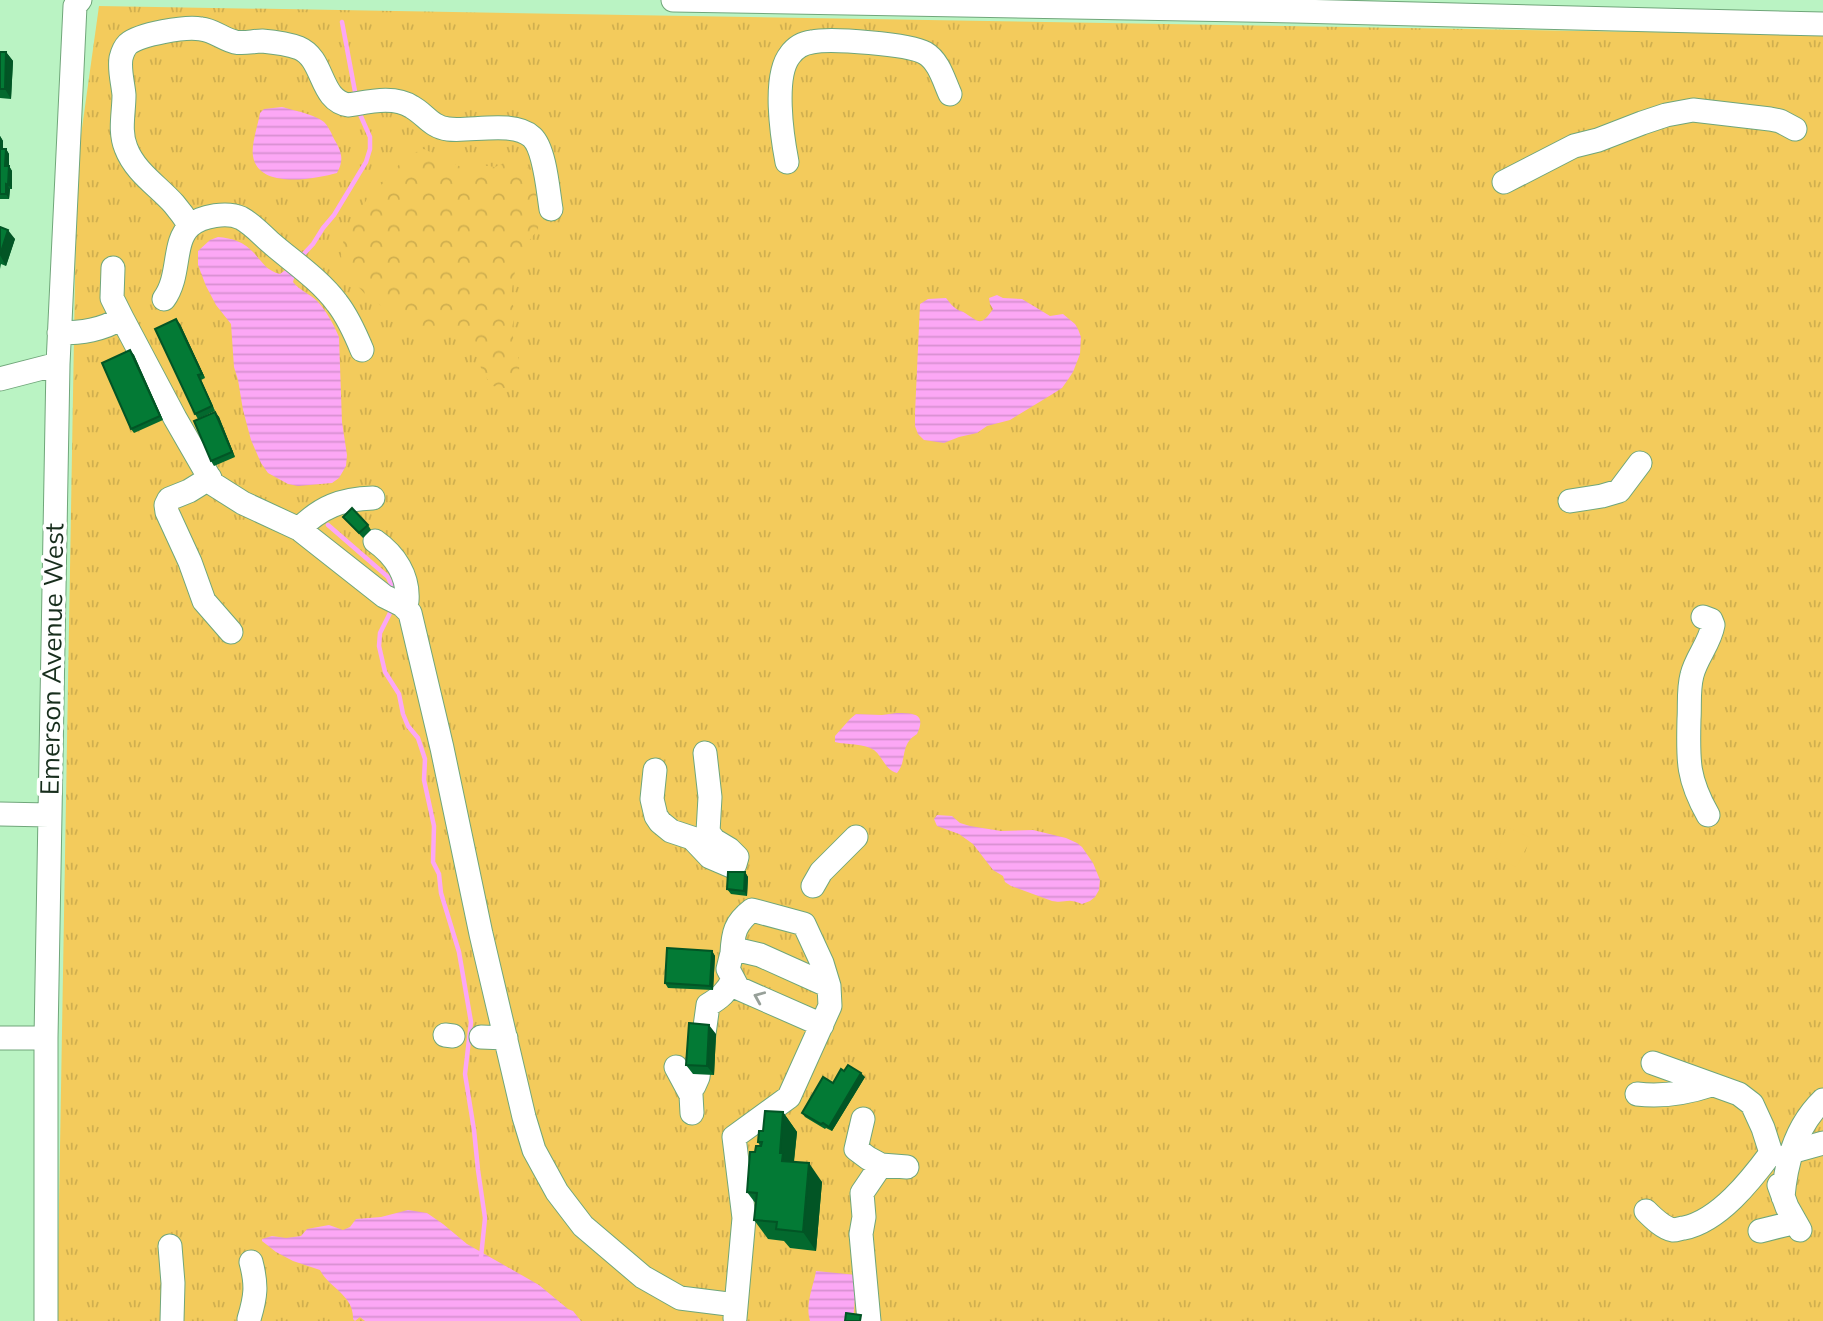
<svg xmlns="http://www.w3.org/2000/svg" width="1823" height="1321" viewBox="0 0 1823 1321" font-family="Mulish,sans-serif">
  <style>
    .grass { fill: url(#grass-tufts) }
    .forest { fill: url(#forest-crowns) }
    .green { fill: #f3cb5c }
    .water { fill: url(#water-rules) }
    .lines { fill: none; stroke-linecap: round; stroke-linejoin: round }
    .stream { stroke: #fca7f5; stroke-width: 4.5 }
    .minor-casing { stroke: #70a67a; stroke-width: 25 }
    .minor { stroke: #fff; stroke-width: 23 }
    .wall { fill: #03692e }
    .shaded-wall { fill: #025525 }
    .building { fill: #037a35; stroke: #025525; stroke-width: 2 }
    .oneway { stroke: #97a099 }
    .labels { text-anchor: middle; stroke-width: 7; stroke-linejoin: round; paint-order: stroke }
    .street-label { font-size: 26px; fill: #172d1c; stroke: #fff }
  </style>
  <defs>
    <pattern id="grass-tufts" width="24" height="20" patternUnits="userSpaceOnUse" patternTransform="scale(1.75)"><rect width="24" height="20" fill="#f3cb5c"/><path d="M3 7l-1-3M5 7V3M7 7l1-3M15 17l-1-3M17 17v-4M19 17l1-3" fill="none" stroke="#d0af4f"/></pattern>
    <pattern id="forest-crowns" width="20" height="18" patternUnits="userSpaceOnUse" patternTransform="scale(1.75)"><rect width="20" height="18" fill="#f3cb5c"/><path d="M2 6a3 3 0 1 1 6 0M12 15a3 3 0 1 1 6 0" fill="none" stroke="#d0af4f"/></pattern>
    <pattern id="water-rules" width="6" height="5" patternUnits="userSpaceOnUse" patternTransform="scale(1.75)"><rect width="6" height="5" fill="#fca7f5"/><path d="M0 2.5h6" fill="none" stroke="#d790d1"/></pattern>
  </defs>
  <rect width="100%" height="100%" fill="#baf3c3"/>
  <!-- grass -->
  <path class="grass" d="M99 6 1823 35V1321H57L77 164Z"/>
  <!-- forest -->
  <path class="forest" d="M424 149 467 170 480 165 495 167 515 158 529 168 539 205 538 230C521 247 511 275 512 299 512 304 515 310 516 315 502 341 534 362 510 389L493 386C480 371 478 363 477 343L468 336 448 333 434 336 402 320 366 295 348 276 341 256 344 238 367 199 387 179 406 156Z"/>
  <!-- green -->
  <path class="green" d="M1507 827 1531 838 1517 867 1495 858Z"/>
  <!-- water -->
  <path class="water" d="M282 107C293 110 316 115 324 122 328 126 331 132 333 137 341 151 345 158 337 173 315 179 258 190 253 156 251 145 258 125 260 113L264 109Z
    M218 237C232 238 244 242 254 253 262 262 267 271 280 274L288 268 295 275 293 282C300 291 310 294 317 301 326 310 334 325 339 337L342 422 347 455 346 466 339 478 332 483 298 486 288 484 268 473 261 463 251 440 243 410 238 380 234 367 231 324 216 305 206 286 198 265V251L210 240Z
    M997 295 1003 298 1022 299 1050 316 1063 314 1075 324 1078 329 1081 337 1080 354 1073 372 1067 381 1062 388 1051 395 1010 420 987 426 977 433 959 437 944 443 924 440 918 434 915 426V413L920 304 928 299 946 298C949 301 951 305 954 307 958 311 960 310 965 313 979 322 981 327 993 309L990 304 989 298Z
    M896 713C913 713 927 713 917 734 899 745 908 760 897 773 885 770 883 757 874 750 863 743 847 745 835 742V736L850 719 856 714 882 715Z
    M937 815 952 816 960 823 970 826 1001 831 1033 830 1066 838 1077 843 1082 847 1093 863 1100 880 1099 890 1095 897 1090 901 1082 904C1066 897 1066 904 1052 901L1011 886 1005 882 1003 876 993 870 973 844 959 834 937 826 934 819Z
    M408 1210 427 1213 443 1224 467 1244 539 1285 568 1309 573 1311 581 1321H365L360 1317 355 1321 353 1319C354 1295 329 1288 320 1270L293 1261 276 1252 262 1241V1239L272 1236 286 1238 301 1236 307 1229 329 1225 343 1230 350 1227 356 1219 381 1217Z
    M816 1271 857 1275 853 1321H810C805 1304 813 1288 816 1271Z"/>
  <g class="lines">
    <!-- stream -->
    <path class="stream" d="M342 22 356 97
      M300 258 313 244 323 228 334 215 366 162 370 149V137L359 112
      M328 525 388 577 395 593
      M392 609 380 633 379 646 385 672 399 694 403 714 408 726 418 738 425 759 424 780 434 826 433 862 439 874 441 893 459 952 471 1022 465 1074 474 1130 478 1170 485 1218 481 1257"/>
    <defs>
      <path id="minor" d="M673 0 1295 11 1823 24
        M787 162C782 136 773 76 790 55 795 48 803 43 812 42 831 38 909 44 925 53 939 61 944 81 950 94
        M1504 182 1574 146 1598 140 1642 123 1666 115 1693 110 1770 119 1780 121 1795 129
        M190 226C185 218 180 211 174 204 158 186 135 172 126 148 119 131 124 113 124 95 123 83 119 70 121 58 122 54 125 47 128 44 140 34 186 26 201 29 213 30 223 39 235 42 244 44 253 41 262 41 273 42 288 44 299 48 325 59 319 101 349 105 368 102 394 95 412 107 425 114 431 127 448 129 470 132 514 120 532 137 545 149 548 191 551 209
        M113 268 112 298 122 318
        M164 299C181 276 172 242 190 226 202 215 228 212 241 218 252 224 261 234 270 242 293 262 319 279 337 303 348 317 355 333 362 350
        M59 333C82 333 102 330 122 318L175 418 213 484 243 503 299 529 384 596 402 605 410 613 442 748 481 934 524 1117 534 1150 557 1192 583 1226 643 1277 680 1298 736 1305
        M0 379 58 364
        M210 478 189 491 169 499 166 505 167 512 190 562 204 601 231 632
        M1570 501 1602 496 1619 491 1640 463
        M299 529C321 507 341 499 373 498
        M375 541C395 555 409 576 407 601L402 605
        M1703 617 1711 620 1713 625C1710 643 1696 658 1692 675 1688 690 1690 705 1689 719 1688 760 1687 778 1708 815
        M655 770 652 799 656 816 660 822 671 831 692 838 710 857 731 866 735 864 737 857 729 849 714 840 708 832 710 797 705 753
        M0 814 49 815
        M813 886 821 872 856 837
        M732 953C733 933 735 923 752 910L804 924 822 963 829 986 830 1006 789 1097 734 1137 744 1218 735 1318
        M822 1025 738 988 728 969 732 953 743 951 760 955 829 986
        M445 1035 453 1036
        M481 1037 506 1038
        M0 1038H46
        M676 1067 691 1095 692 1113
        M689 1091 694 1086 698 1077 708 1005C720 998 727 992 733 979
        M1637 1094C1662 1097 1687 1093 1711 1085
        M863 1119 856 1149 868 1158 881 1165
        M1791 1152 1823 1143
        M1779 1185 1787 1207 1800 1230
        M1783 1197C1786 1161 1796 1126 1823 1100
        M1646 1211C1653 1218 1663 1228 1673 1230 1677 1230 1681 1228 1684 1228 1719 1221 1751 1180 1771 1153L1763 1128 1752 1104 1739 1094 1653 1063
        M1760 1231 1788 1224 1794 1220
        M170 1246 173 1283 172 1321
        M249 1319C256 1296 257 1285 251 1262
        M46 1321V1038L58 364 75 6 80 0
        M869 1321 861 1234 864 1217 862 1193 881 1165 907 1167"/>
    </defs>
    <!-- minor casing -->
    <use href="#minor" class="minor-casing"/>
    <!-- minor -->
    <use href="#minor" class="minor"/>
  </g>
  <!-- wall -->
  <path class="wall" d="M0 52H6L13 61 11 99 0 98Z
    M0 136 3 141V149H6L9 154V166L12 171V189H10L9 199H0Z
    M0 227 15 239 6 266 1 264 0 269Z
    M180 324 205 378 201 380 215 411 198 419 195 414Z
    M130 350 134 355 163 420 134 433 131 429Z
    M215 412 219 417 235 457 214 466 211 461Z
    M343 517 368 525 371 530 363 538Z
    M745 872 748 877 747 896 731 894 727 889Z
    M712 951 715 956 713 990 668 988 665 983Z
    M716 1034 714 1075 693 1074 686 1065Z
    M865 1077 832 1131 826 1128 825 1129 805 1117 802 1113 833 1083Z
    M783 1112 797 1132 794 1162 822 1182 816 1251 790 1248 784 1241 768 1239 754 1220 756 1204 747 1192 755 1152 760 1146 758 1142 763 1131Z"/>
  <!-- shaded-wall -->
  <path class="shaded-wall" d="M6 52 13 61 11 99 5 89Z
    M0 136 3 141V154L0 150Z
    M6 149 9 154V166L12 171V189L8 185 5 166Z
    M6 184 10 189 9 199 6 194Z
    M8 230 15 239 6 266 0 255Z
    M176 319 180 324 205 378 202 374Z
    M130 350 134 355 163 420 160 416Z
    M198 375 201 380 215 411 212 406Z
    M215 412 219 417 235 457 232 452Z
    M745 872 748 877 747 896 744 891Z
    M712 951 715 956 713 990 710 986Z
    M709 1025 716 1034 714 1075 707 1066Z
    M861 1073 865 1077 832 1131 829 1127Z
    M783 1112 797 1132 793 1168 782 1161 780 1153Z
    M809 1163 822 1182 816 1251 803 1232Z"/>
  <!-- building -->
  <path class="building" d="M0 52H6L5 89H0Z
    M0 149H6L5 166H9L8 185 6 184V194H0Z
    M0 227 8 230 0 255Z
    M176 319 202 374 198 375 212 406 195 414 155 329Z
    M130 350 160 416 131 429 102 363Z
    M215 412 232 452 211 461 194 421Z
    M352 508 368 525 359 533 343 517Z
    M728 872H745L744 891 727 889Z
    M667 948 712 951 710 986 665 983Z
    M689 1023 709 1025 707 1066 686 1065Z
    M848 1065 861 1073 829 1127 823 1123 821 1124 802 1113 823 1077 833 1083 841 1069 844 1071Z
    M765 1111 783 1112 780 1153H783L782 1161 809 1163 803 1232 776 1229 777 1222 754 1220 757 1193 747 1192 750 1152H755L756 1146H761L762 1142H758L759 1131H763Z
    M846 1313 861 1315 860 1321H845Z"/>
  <!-- one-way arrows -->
  <defs><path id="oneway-chevron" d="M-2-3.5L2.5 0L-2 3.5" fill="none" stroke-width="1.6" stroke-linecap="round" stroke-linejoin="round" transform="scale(1.75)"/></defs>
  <use class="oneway" href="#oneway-chevron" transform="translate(759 997) rotate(-157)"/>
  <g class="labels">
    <!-- street labels -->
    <g class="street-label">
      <text transform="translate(52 659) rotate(-89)" y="9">Emerson Avenue West</text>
    </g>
  </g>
</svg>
